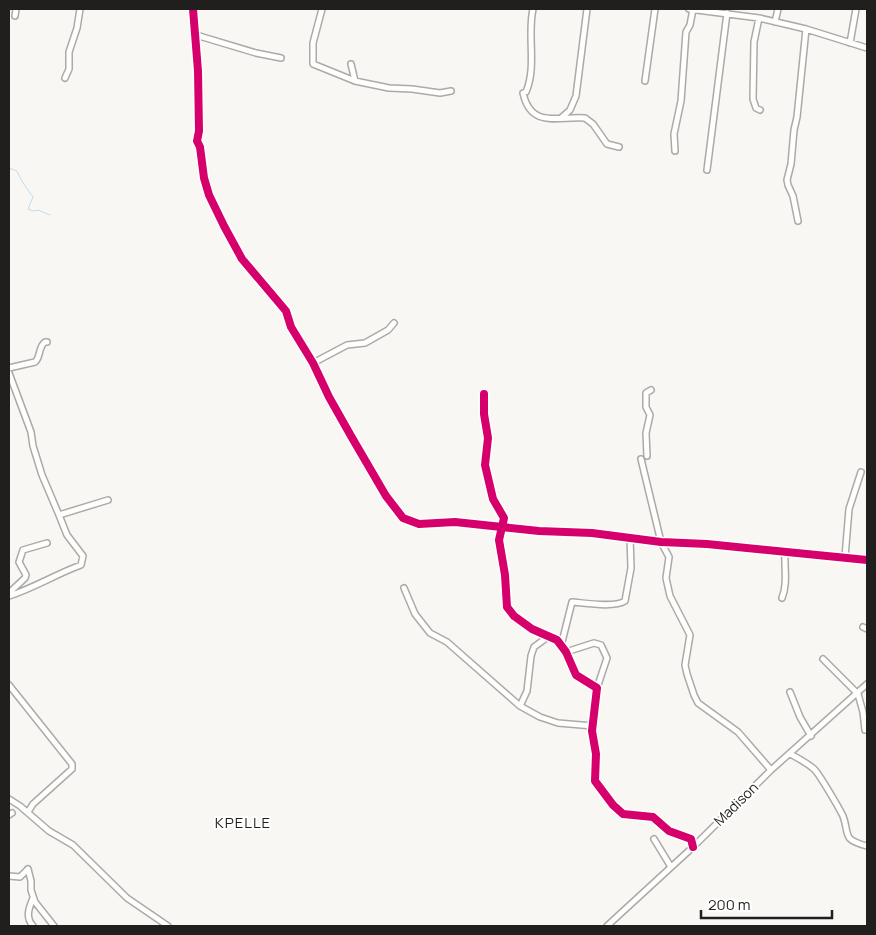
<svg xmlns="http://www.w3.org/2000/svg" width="876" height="935" viewBox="0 0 876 935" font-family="Manrope,sans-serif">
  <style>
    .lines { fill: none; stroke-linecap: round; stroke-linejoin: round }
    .stream { stroke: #beddf0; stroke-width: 1 }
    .minor-casing { stroke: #abaaa8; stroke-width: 8 }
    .minor { stroke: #fefefd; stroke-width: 5 }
    .cycleway-casing { stroke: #fff; stroke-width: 11 }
    .cycleway { stroke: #d6006c; stroke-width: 8 }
    .labels { text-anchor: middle; stroke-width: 4; stroke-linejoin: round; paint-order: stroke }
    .street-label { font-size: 14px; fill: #211f1d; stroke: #fff }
    .neighbourhood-label { font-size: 15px; letter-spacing: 1px; fill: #211f1d; stroke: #fff }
  </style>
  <rect width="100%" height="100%" fill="#f9f7f4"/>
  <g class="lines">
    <!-- stream -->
    <path class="stream" d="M9 168 17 171C21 181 27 189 33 197L28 209 33 211 38 210 50 215"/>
    <defs>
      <path id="minor" d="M193 9 198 71 199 131 197 141 200 147 204 178 209 195 224 226 242 259 286 311 291 327 313 363 329 397 351 436 386 496 403 518 419 524 455 522 539 531 592 533 661 542 707 544 867 560
        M322 9 313 43V64L355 81 389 88 412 89 440 93 451 91
        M533 9C527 35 537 66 526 92L523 93C531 129 558 116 585 118L593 124 607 144 619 147
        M689 9 759 18 806 29 867 48
        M15 16 16 9
        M759 18 754 42 753 99 756 108 760 110
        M775 22 778 9
        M196 35 256 53 281 58
        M850 43 856 9
        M351 64 355 81
        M65 78 69 69V52L77 28 80 9
        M645 81 655 9
        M561 118 570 110 576 96 587 9
        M675 151 674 134 681 101 686 32 690 25 693 9
        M707 170 727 13
        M798 221 793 196 788 185 787 180 791 164 794 130 797 117 806 29
        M313 363 347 345 365 343 388 330 394 323
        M9 368 35 362C41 357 38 347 45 342H47
        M9 373 31 432 33 446 42 475 59 515
        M484 394V414L488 438 485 465 493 499 504 518 499 540 505 575 507 607 514 616 532 629 557 640 566 652 576 675 597 688 592 731 596 754 595 781 613 805 623 814 653 817 669 831 691 839 693 847
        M647 456 646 433 650 415 646 407V393L651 390
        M641 459 661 542 669 557 666 578 670 596 690 635 685 665 687 674 694 695 698 703 738 732 771 770
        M845 557 849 509 861 472
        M404 588 415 614 430 633 447 642 520 706 527 691 531 656 534 647 549 636
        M9 593 25 578 26 575 19 562 23 550 47 543
        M9 596C34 588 56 574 81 565L83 556 67 535 59 515 108 500
        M782 598C788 583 784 567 785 551
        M863 627 867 629
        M561 646 572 602C585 603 614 608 625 601L631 568 630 537
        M566 652 594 643 601 645 607 658 597 688
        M823 659 858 694 863 712 865 730
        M9 685 72 764V769L33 804 28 812
        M790 692 800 717 811 736
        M520 706 540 717 558 723 593 726
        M790 754C798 758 807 763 814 769 820 775 839 808 843 816 850 835 841 839 867 846
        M9 799 20 806 49 831 73 845 127 898 168 926
        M9 815 12 813
        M654 839 671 867
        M28 869 31 881V890L35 902 54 926
        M9 876 20 877 28 869
        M33 926C25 917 29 908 33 898
        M607 926 693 847 771 770 867 684"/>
    </defs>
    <!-- minor casing -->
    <use href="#minor" class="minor-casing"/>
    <!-- minor -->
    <use href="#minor" class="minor"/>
    <defs>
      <path id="cycleway" d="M193 9 198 71 199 131 197 141 200 147 204 178 209 195 224 226 242 259 286 311 291 327 313 363 329 397 351 436 386 496 403 518 419 524 455 522 539 531 592 533 661 542 707 544 867 560
        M484 394V414L488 438 485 465 493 499 504 518 499 540 505 575 507 607 514 616 532 629 557 640 566 652 576 675 597 688 592 731 596 754 595 781 613 805 623 814 653 817 669 831 691 839 693 847"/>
    </defs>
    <!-- cycleway casing -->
    <use href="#cycleway" class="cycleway-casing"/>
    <!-- cycleway -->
    <use href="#cycleway" class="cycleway"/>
  </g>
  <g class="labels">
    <!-- street labels -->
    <g class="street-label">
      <text transform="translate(736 804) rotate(-44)" y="5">Madison</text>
    </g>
    <!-- neighbourhood labels -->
    <g class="neighbourhood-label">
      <text x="243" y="828">KPELLE</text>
    </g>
  </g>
  <!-- border -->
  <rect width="876" height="935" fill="none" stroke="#211f1d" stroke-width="20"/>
  <!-- scale -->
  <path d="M701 910v8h131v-8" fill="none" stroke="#211f1d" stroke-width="2.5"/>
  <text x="708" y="910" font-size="15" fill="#211f1d" stroke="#ffffff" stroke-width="4" paint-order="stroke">200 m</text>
</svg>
